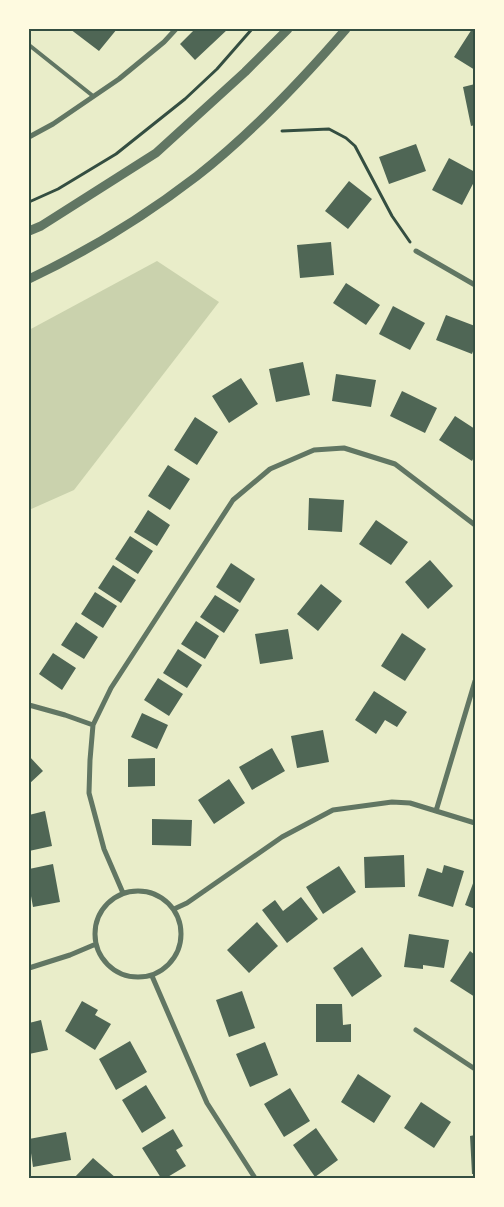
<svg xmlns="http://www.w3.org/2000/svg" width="504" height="1207" viewBox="0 0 504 1207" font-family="Lora,serif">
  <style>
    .green { fill: #cad2ad }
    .building { fill: #4f6655 }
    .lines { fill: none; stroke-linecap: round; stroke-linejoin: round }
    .path { stroke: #344e41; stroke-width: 3 }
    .service { stroke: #617663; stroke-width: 4 }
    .minor { stroke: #617663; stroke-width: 5 }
    .tertiary { stroke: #617663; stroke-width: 9 }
    .neatline { fill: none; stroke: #344e41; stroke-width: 2 }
  </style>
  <rect width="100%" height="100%" fill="#e9edc9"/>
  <!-- green -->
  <path class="green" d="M157 261 219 302 74 490 29 510V330Z"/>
  <!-- building -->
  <path class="building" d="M70 29H117L99 51Z
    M195 29H228L195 60 180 44Z
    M472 29H475V70L454 57Z
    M475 84V125L471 126 463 87Z
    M416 144 426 171 389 184 379 157Z
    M449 158 475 172V180L462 205 432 190Z
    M349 181 372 199 348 229 325 211Z
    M331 242 334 275 300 278 297 245Z
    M346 283 380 305 366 325 333 303Z
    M393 306 425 323 410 350 379 334Z
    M446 315 475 326V346L472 354 436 340Z
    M303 362 310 395 276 402 269 369Z
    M336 374 376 380 371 407 332 401Z
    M241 378 258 404 229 423 212 396Z
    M402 391 437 408 425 433 390 416Z
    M455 416 475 429V455L472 461 439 440Z
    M195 417 218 432 197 465 174 450Z
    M168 465 190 479 170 510 148 496Z
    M309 498 344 500 342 532 308 530Z
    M148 510 170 525 157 546 134 532Z
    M376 520 408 542 391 565 359 544Z
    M130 536 153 551 138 574 115 559Z
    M430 560 453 586 428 609 405 582Z
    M231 563 255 579 240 603 216 587Z
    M113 565 136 580 121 603 98 588Z
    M321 584 342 601 318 631 297 614Z
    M95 592 117 606 103 628 81 614Z
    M215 595 239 610 224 633 200 617Z
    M196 621 219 636 205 659 181 644Z
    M76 622 98 637 84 659 61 645Z
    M288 629 293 659 260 664 255 634Z
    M402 633 426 649 405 681 381 666Z
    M178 649 202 665 187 688 163 673Z
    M53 653 76 668 62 690 39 674Z
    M158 678 183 694 169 716 144 700Z
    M374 691 407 712 397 727 385 720 376 734 355 720Z
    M142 713 168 725 157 749 131 737Z
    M323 730 329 762 297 768 291 736Z
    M272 748 285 771 252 790 239 767Z
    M29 756 43 771 29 784Z
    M155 758V786L128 787V759Z
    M229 779 245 803 214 824 198 800Z
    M45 811 52 846 29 851V815Z
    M152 819 192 820 191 846 152 845Z
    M404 855 405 887 365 888 364 857Z
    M53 864 60 902 33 907 29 885V869Z
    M444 865 464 871 453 907 418 896 427 868 442 873Z
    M339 866 356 892 323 914 306 887Z
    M475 878V909L465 905Z
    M301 897 318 919 287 943 262 910 275 900 283 911Z
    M257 922 278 946 249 973 227 950Z
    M409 934 449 940 444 968 423 965V969L404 967Z
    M362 947 382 976 352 997 333 968Z
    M470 951 475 955V997L450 981Z
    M242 991 255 1028 229 1037 216 1000Z
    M82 1001 98 1010 95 1015 111 1024 95 1050 65 1031Z
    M316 1004H342L343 1025 351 1024V1042H316Z
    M41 1020 48 1050 29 1054V1023Z
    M130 1041 147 1072 116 1090 99 1059Z
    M265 1042 278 1075 250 1087 236 1054Z
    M358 1074 391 1096 374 1123 341 1102Z
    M146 1085 166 1118 142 1133 122 1100Z
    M290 1088 310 1121 284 1137 264 1104Z
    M421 1102 451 1122 434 1148 404 1128Z
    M316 1128 338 1160 315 1177 293 1145Z
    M173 1129 183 1146 176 1150 186 1166 166 1178H161L142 1148Z
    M66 1132 71 1160 33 1167 29 1139Z
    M475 1135V1174H472L470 1136Z
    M93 1158 116 1178H74Z"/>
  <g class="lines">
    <!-- path -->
    <path class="path" d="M282 131 329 129 346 138 355 146 392 216 410 242
      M29 202 58 189 116 154 185 99 217 69 252 29"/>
    <!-- service -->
    <path class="service" d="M29 45 93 96"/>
    <!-- minor -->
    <path class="minor" d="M29 137 53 124 119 79 164 42 176 29
      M416 251 475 285
      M29 705 65 715 93 725
      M436 811 475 681
      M95 934a43 43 0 1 1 86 0a43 43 0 1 1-86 0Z
      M123 893 104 849 89 793 90 760 93 725 111 688 233 500 270 469 314 450 344 448 395 464 475 525
      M174 909 187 903 282 837 333 810 392 802 410 803 475 823
      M29 968 70 955 96 944
      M152 976 207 1103 255 1178
      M416 1030 475 1069"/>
    <!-- tertiary -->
    <path class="tertiary" d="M29 231 41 226 156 153 245 72 288 29
      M29 279C88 251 145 216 197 176 252 133 301 81 346 29"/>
  </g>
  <!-- border -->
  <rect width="504" height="1207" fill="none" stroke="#fefae0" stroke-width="60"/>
  <rect x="30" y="30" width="444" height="1147" class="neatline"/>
</svg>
